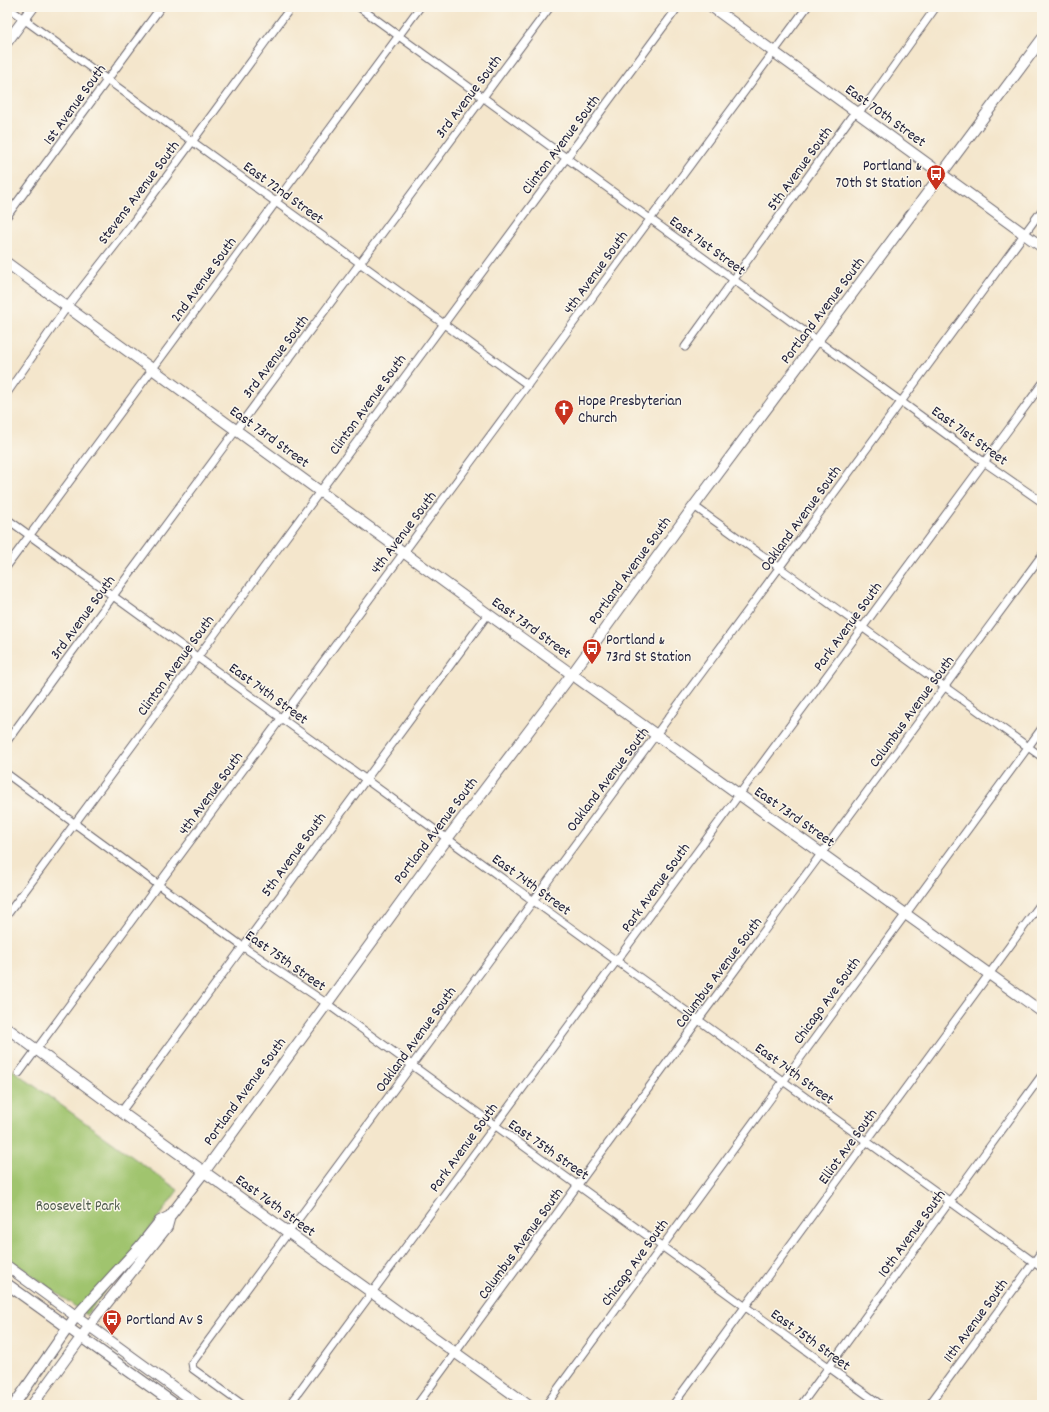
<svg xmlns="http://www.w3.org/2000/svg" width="1049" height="1412" viewBox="0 0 1049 1412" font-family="Dekko,sans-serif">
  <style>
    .green { fill: #a0c46e; stroke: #617354 }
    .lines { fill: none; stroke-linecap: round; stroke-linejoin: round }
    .street-casing { stroke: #6c676e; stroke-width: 9 }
    .secondary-casing { stroke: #6c676e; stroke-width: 12 }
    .street { stroke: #fff; stroke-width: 7 }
    .secondary { stroke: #fff; stroke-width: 10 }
    .labels { text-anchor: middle; stroke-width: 3; stroke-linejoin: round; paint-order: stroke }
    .street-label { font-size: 15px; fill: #22223b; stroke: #fbf7ec }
    .poi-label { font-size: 15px; fill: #22223b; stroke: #fbf7ec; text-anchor: start }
    .park-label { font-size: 15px; fill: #4e5b4d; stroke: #fbf7ec }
  </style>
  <rect width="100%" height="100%" fill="#fbf7ec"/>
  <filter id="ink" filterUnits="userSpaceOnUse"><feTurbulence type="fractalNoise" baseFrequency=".025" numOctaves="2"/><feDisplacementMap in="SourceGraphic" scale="8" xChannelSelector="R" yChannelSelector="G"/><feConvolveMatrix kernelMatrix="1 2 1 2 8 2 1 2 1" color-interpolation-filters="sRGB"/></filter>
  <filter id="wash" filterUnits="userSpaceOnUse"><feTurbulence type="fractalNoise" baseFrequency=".012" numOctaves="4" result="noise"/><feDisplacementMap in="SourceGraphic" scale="16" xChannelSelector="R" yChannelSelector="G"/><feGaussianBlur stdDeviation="0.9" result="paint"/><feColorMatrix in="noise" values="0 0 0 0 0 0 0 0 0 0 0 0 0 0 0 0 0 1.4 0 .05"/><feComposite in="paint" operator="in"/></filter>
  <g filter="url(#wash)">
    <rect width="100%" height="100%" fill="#f4e6cc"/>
    <!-- green -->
    <path class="green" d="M7 1066 178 1190 87 1315 7 1257Z"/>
  </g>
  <g filter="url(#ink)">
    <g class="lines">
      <defs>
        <path id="street" d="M7 7 528 385
          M359 7 984 462 1042 502
          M7 216 161 7
          M685 347 851 117 866 105 936 7
          M7 393 67 307 131 225 291 7
          M694 506 1042 757
          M7 519 456 845 1042 1268
          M7 566 420 7
          M7 741 113 596 550 7
          M7 774 242 946 326 1003 881 1405
          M7 915 678 7
          M19 1073 807 7
          M121 1112 488 614
          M243 1405 193 1369 192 1363 779 568 1042 210
          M289 1405 1042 384
          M417 1405 699 1019 1042 555
          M546 1405 1042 728
          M673 1405 1042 902
          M801 1405 1042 1075
          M929 1405 1042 1251"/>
        <path id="secondary" d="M712 7 1042 247
          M7 42 33 7
          M7 263 488 614 1042 1012
          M7 1028 128 1117 528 1405
          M7 1266 198 1405
          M7 1284 176 1405
          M14 1405 76 1316 140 1246 160 1221 170 1216
          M32 1405 99 1313 167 1227 170 1216 204 1172 447 839 572 674 694 506 1042 39"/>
      </defs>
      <!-- street casing -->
      <use href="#street" class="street-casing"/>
      <!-- secondary casing -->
      <use href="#secondary" class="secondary-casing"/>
      <!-- street -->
      <use href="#street" class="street"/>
      <!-- secondary -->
      <use href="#secondary" class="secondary"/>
    </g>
  </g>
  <!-- icons -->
  <defs>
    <symbol id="bus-pin" viewBox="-11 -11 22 30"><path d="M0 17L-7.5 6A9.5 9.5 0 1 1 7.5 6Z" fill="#c8321e" stroke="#fbf7ec"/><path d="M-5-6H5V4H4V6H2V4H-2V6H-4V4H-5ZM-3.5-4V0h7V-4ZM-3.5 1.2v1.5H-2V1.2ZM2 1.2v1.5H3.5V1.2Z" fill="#fff"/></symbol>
    <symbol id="church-pin" viewBox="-11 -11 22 30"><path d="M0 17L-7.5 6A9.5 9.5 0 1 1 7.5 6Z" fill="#c8321e" stroke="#fbf7ec"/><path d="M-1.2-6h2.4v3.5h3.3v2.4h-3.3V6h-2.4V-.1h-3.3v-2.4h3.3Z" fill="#fff"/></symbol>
  </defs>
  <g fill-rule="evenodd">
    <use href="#bus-pin" x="925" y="163" width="22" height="30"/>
    <use href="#church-pin" x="553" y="398" width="22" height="30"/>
    <use href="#bus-pin" x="581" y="637" width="22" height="30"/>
    <use href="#bus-pin" x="101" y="1308" width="22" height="30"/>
  </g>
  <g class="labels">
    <!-- street labels -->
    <g class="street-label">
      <text transform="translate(468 96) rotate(-53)" y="5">3rd Avenue South</text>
      <text transform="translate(74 104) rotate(-54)" y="5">1st Avenue South</text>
      <text transform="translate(886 115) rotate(36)" y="5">East 70th Street</text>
      <text transform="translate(560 144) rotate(-53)" y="5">Clinton Avenue South</text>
      <text transform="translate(799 168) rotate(-54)" y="5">5th Avenue South</text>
      <text transform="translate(138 192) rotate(-53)" y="5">Stevens Avenue South</text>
      <text transform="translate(284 192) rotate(36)" y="5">East 72nd Street</text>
      <text transform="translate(708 245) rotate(36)" y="5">East 71st Street</text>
      <text transform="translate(595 272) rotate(-54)" y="5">4th Avenue South</text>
      <text transform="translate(203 279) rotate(-54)" y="5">2nd Avenue South</text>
      <text transform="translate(822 310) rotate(-53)" y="5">Portland Avenue South</text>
      <text transform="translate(275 356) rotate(-53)" y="5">3rd Avenue South</text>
      <text transform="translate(367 404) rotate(-54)" y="5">Clinton Avenue South</text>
      <text transform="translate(970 435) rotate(36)" y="5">East 71st Street</text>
      <text transform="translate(270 436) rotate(36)" y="5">East 73rd Street</text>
      <text transform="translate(800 518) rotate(-54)" y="5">Oakland Avenue South</text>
      <text transform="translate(403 532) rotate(-53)" y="5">4th Avenue South</text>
      <text transform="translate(629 570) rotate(-54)" y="5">Portland Avenue South</text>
      <text transform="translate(82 617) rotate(-54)" y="5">3rd Avenue South</text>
      <text transform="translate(847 626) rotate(-54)" y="5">Park Avenue South</text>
      <text transform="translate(532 627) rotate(36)" y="5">East 73rd Street</text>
      <text transform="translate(175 665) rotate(-54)" y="5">Clinton Avenue South</text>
      <text transform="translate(269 693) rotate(36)" y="5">East 74th Street</text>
      <text transform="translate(911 711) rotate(-54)" y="5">Columbus Avenue South</text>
      <text transform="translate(607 779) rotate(-53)" y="5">Oakland Avenue South</text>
      <text transform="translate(210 793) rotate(-54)" y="5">4th Avenue South</text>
      <text transform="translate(795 816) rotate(35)" y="5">East 73rd Street</text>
      <text transform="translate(435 830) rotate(-53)" y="5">Portland Avenue South</text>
      <text transform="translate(293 854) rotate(-54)" y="5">5th Avenue South</text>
      <text transform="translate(532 884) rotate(36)" y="5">East 74th Street</text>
      <text transform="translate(655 887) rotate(-54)" y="5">Park Avenue South</text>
      <text transform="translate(286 960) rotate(35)" y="5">East 75th Street</text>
      <text transform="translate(718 972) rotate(-53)" y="5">Columbus Avenue South</text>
      <text transform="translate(826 1000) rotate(-54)" y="5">Chicago Ave South</text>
      <text transform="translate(415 1039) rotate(-54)" y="5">Oakland Avenue South</text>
      <text transform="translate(795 1073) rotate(36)" y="5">East 74th Street</text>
      <text transform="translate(244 1091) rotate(-54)" y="5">Portland Avenue South</text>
      <text transform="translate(847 1146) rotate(-54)" y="5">Elliot Ave South</text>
      <text transform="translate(463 1147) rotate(-54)" y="5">Park Avenue South</text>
      <text transform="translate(549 1149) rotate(35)" y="5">East 75th Street</text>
      <text transform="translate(276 1205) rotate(36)" y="5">East 76th Street</text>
      <text transform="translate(911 1233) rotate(-54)" y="5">10th Avenue South</text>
      <text transform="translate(520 1243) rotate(-54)" y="5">Columbus Avenue South</text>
      <text transform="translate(634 1262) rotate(-54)" y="5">Chicago Ave South</text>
      <text transform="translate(975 1320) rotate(-54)" y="5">11th Avenue South</text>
      <text transform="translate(811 1339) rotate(36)" y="5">East 75th Street</text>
    </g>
    <!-- poi labels -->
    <g class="poi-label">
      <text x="922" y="170" text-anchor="end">Portland &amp;<tspan x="922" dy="17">70th St Station</tspan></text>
      <text x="578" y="405">Hope Presbyterian<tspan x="578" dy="17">Church</tspan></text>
      <text x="606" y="644">Portland &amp;<tspan x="606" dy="17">73rd St Station</tspan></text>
      <text x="126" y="1324">Portland Av S</text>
    </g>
    <!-- park labels -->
    <g class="park-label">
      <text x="78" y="1210">Roosevelt Park</text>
    </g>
  </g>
  <!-- margin -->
  <rect width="1049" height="1412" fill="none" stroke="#fbf7ec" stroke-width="24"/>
</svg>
